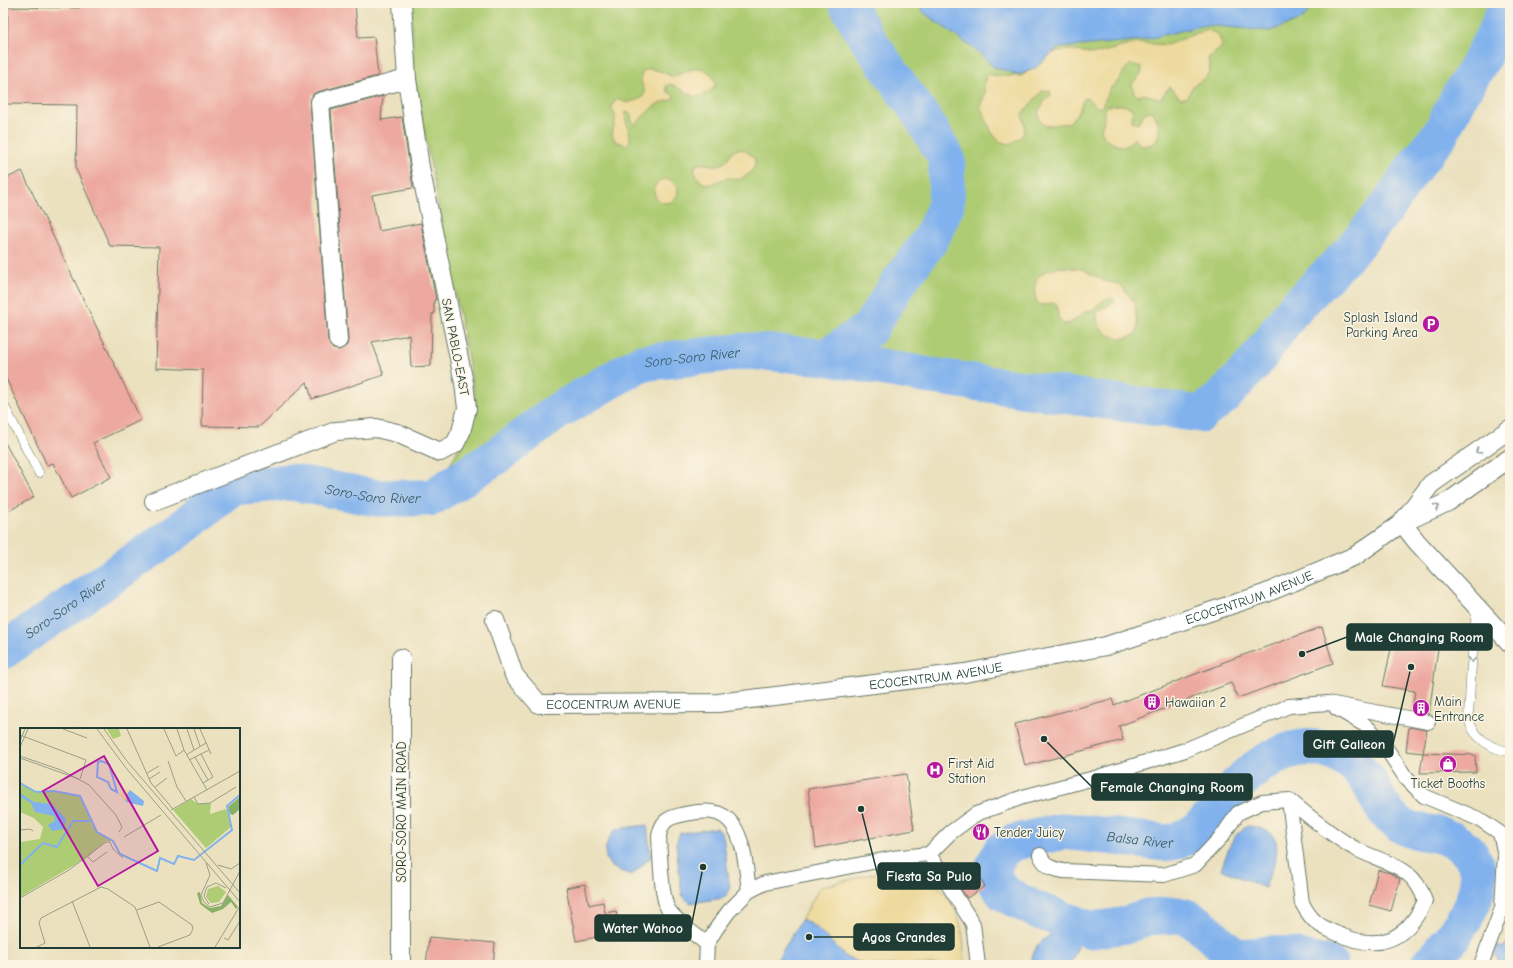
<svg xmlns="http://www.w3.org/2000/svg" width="1513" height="968" viewBox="0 0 1513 968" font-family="'Comic Neue',sans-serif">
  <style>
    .green { fill: #aecc73; stroke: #668454 }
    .sand { fill: #eeda9e; stroke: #868c69 }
    .water { fill: #82b2ed; stroke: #507890 }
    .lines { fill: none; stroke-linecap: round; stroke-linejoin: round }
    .river { stroke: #82b2ed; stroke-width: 37 }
    .building { fill: #eda9a0 }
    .service-casing { stroke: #667665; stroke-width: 10 }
    .pedestrian-casing { stroke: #667665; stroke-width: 16 }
    .minor-casing { stroke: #667665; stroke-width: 20 }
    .service { stroke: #fff; stroke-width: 9 }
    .pedestrian { stroke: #fff; stroke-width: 14 }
    .minor { stroke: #fff; stroke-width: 18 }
    .oneway { stroke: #8f9e9a }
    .labels { text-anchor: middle; stroke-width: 3; stroke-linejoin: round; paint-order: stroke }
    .poi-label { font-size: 13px; fill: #1f3d34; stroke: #fcf5e5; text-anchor: start }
    .street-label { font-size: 13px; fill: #1f3d34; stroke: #fcf5e5 }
    .water-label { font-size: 14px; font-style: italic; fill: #385a62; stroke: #fcf5e5 }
    .inset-river { fill: none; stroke: #82b2ed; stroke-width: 2 }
    .inset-road { fill: none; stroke: #999f87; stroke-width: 1 }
    .view { fill: #b5179e; fill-opacity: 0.15; stroke: #b5179e; stroke-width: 2 }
    .inset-edge { fill: none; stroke: #1f3d34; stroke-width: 2 }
    .leader { fill: none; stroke: #1f3d34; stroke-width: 1.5 }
    .callout-dot { fill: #1f3d34; stroke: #fcf5e5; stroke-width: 1.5 }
    .callout { fill: #1f3d34; stroke: #1f3d34; stroke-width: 1.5 }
    .callout-label { font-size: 14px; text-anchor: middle; font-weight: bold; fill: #fff }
  </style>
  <rect width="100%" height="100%" fill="#fcf5e5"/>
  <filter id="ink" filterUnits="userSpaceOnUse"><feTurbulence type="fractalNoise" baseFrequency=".025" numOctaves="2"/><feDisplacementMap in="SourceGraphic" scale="8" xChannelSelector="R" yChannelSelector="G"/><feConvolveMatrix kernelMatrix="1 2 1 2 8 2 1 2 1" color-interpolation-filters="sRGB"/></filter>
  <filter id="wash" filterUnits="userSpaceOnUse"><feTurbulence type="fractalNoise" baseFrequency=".012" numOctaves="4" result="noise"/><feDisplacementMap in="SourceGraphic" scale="16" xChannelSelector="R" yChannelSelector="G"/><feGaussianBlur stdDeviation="0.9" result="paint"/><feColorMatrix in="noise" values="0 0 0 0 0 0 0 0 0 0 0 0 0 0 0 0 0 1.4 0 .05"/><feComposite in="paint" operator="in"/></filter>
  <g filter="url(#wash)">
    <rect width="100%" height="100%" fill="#ebe1bf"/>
    <!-- green -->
    <path class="green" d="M411 3H1510L1502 16 1498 27 1480 62 1458 98 1441 133 1409 174 1389 205 1349 253 1292 311 1253 365 1222 398 1200 414 924 375 827 357 747 351 641 363 558 411 497 456 431 498 461 445 476 401 414 77Z"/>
    <!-- sand -->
    <path class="sand" d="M1205 30C1215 31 1220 35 1222 45L1220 49 1208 58 1210 70 1206 77 1193 86 1186 98H1180L1174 91 1169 87 1160 99 1144 94 1138 96 1134 93 1132 84 1141 74 1142 70 1141 67 1132 64 1126 68 1117 83 1111 87 1102 106 1098 108 1088 99 1084 98 1078 112 1069 123 1045 126 1040 120 1038 112 1046 99 1051 95 1050 91 1043 90 1022 114C1027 132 1026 134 1011 144 990 144 990 122 980 107L985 94 984 87 986 74 1000 76H1022L1048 55 1058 51 1071 50 1095 54 1137 43 1167 45Z
      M701 68C710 71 716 77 715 87 709 92 703 96 695 97L671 84 666 86 667 91 673 95 674 98C669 102 662 101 656 105 648 110 643 118 635 124L632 121 631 114 626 112C624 123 631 131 630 141L626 145 615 141 612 134C614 123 619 118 611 107L614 102 619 99 627 103 642 98 645 92C644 88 641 83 641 80 640 61 664 72 672 77L693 69Z
      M1121 105 1129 107 1133 110 1132 121 1138 124 1144 113 1152 111C1160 122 1162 135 1153 144L1141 146 1134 138 1126 146C1117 147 1103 141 1101 130 1101 126 1105 122 1104 118 1104 112 1103 111 1107 106Z
      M739 149 745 150 755 159C755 172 748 176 737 180 719 170 708 201 694 170L696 165C705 161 713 168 722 164 731 160 727 152 739 149Z
      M654 191a12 12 0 1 1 24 0a12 12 0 1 1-24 0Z
      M1061 267 1082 269 1104 281 1120 284 1135 303 1136 317 1138 323 1136 334C1118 344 1094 334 1097 311L1115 302 1112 298 1104 300 1091 311 1087 310C1083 312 1064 334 1059 319 1057 313 1058 309 1055 303 1051 303 1046 305 1042 305 1033 304 1033 282 1038 277 1044 271 1053 268 1061 267Z
      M903 866C915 868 924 874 933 882 961 906 964 930 964 965H868L847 958 818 929 802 919 820 887Z"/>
    <!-- water -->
    <path class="water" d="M918 3H1316L1301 20 1270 31 1205 25 1143 40 1058 48 1034 69 1018 75 994 67 977 51 923 12Z
      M647 825 651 857 632 875C626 873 616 870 611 866 600 854 607 840 616 829Z
      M1248 826C1292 830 1275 860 1265 888L1221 869C1229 851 1229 836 1248 826Z
      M717 828 723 835 730 889 724 898 690 903 682 895 676 844 680 833Z
      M802 919 818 929 847 958 868 965H774Z
      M1052 934 1079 944 1070 965H1031C1032 950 1039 942 1052 934Z
      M1510 941V965H1498V957L1492 953 1496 945 1502 948Z"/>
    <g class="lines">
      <!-- river -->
      <g class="river">
        <path d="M827 357 869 329 901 279 931 239 946 205 947 159 922 117 864 34 847 3"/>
        <path id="s1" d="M3 651 178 531 232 487 291 482 376 498H431L497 456 558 411 641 363 747 351 827 357 924 375 1200 414 1222 398 1253 365 1292 311 1349 253 1389 205 1409 174 1441 133 1458 98 1480 62 1498 27 1502 16 1510 3"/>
        <path id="s2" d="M1330 965 1291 956 1271 954 1242 957 1233 955 1203 927 1189 918 1178 915 1147 917 1127 925 1092 930 1036 910 1004 893 993 878 994 865 1001 851 1012 843 1064 831 1167 843C1201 839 1216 808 1237 785 1254 767 1277 752 1301 748 1328 744 1356 762 1370 784 1377 796 1381 809 1393 819 1410 834 1422 830 1443 836 1513 862 1462 930 1428 965"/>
      </g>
    </g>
    <g id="blocks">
      <!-- building -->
      <path class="building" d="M79 3H355L358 38 374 37 378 76 317 92 313 94 310 102 328 341 333 349 339 350 347 345 348 339 331 110 383 96 381 120 402 117 413 188 372 195 379 231 421 223 436 300H434V314H432L431 366 411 367 409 335 372 342 384 375 312 399 307 382 259 427 202 426 203 370 156 368 159 247 110 246 76 169 77 105 6 104 8 7 79 8Z
        M22 171 141 420 93 443 111 477 71 498 53 463 47 465 3 372V180Z
        M3 439 34 497 3 514Z
        M1322 627 1333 663 1238 698 1231 683 1119 726 1123 740 1025 766 1015 724 1112 699 1114 705 1222 664 1221 663Z
        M1393 640 1438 648 1429 714 1412 710 1415 691 1383 686Z
        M1409 727 1427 730 1423 753 1406 751Z
        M1423 753 1475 755 1476 772 1420 773Z
        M906 774 914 830 816 848 808 789Z
        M1378 870 1390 873 1400 879 1391 911 1369 905Z
        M976 871 985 886 967 898 957 883Z
        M585 884 589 905 603 902 605 913 616 911 620 933 576 941 566 888Z
        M429 937 495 943 493 965H426Z"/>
    </g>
  </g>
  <g filter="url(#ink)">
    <use href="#blocks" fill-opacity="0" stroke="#667665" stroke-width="1"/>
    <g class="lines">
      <defs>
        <path id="service" d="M3 404 39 473
          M1477 608C1474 636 1471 664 1470 691 1470 700 1468 711 1469 719 1472 737 1494 751 1510 751"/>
        <path id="pedestrian" d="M1336 708 1365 725 1380 739 1406 778 1424 796 1481 820 1500 833 1505 855 1502 908 1481 965
          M929 854 973 924 978 965
          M1040 855C1046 867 1050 868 1063 871L1164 875 1195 865 1222 836 1238 813 1262 802 1289 800C1310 817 1331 835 1354 848 1384 864 1414 864 1425 901 1406 941 1379 952 1338 934 1319 926 1312 922 1302 903L1289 800
          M707 944C695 934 677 923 668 909 661 897 660 852 659 836 660 831 661 826 665 822 671 815 702 810 712 812 720 813 728 818 733 825 745 843 746 869 749 891
          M706 965 707 944 716 929 729 911 749 891 765 883 893 858 929 854 950 833 976 814 1023 797 1098 777 1185 750 1289 706 1328 703 1428 722"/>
        <g id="minor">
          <path d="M338 340 320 102 407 79"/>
          <path d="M154 501 336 431 376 428 397 433 440 452 455 444 461 432 467 408 464 383 420 167 407 79 402 3"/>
          <path d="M1403 521 1431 484 1510 429"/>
          <path d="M1402 523 1417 542 1510 643"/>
          <path id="s3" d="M495 620 514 675 539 704 718 703 965 673 1106 646 1264 594 1355 556 1402 523 1448 502 1510 458"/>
          <path d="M401 965V658"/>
        </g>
      </defs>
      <!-- service casing -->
      <use href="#service" class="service-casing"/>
      <!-- pedestrian casing -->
      <use href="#pedestrian" class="pedestrian-casing"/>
      <!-- minor casing -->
      <use href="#minor" class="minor-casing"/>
      <!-- service -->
      <use href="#service" class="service"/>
      <!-- pedestrian -->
      <use href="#pedestrian" class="pedestrian"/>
      <!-- minor -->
      <use href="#minor" class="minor"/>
    </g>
    <!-- one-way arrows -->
    <defs><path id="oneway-chevron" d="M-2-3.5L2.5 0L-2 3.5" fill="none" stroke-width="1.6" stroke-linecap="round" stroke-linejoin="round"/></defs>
    <g class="oneway">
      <use href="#oneway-chevron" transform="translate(1478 451) rotate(145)"/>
      <use href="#oneway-chevron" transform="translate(1437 507) rotate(-24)"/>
      <use href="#oneway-chevron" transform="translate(1472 660) rotate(95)"/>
    </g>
  </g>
  <!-- icons -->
  <defs>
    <symbol id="parking-disc" viewBox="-11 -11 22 22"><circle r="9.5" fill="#b5179e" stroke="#fcf5e5"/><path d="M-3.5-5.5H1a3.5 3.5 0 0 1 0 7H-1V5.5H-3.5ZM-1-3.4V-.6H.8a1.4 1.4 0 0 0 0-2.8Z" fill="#fff"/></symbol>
    <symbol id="building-disc" viewBox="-11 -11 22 22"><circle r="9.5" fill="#b5179e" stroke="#fcf5e5"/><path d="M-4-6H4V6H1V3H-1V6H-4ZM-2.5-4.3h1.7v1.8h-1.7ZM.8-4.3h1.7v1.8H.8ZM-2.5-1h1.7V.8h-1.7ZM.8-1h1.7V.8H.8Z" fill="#fff"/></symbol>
    <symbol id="shop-disc" viewBox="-11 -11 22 22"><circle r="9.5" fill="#b5179e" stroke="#fcf5e5"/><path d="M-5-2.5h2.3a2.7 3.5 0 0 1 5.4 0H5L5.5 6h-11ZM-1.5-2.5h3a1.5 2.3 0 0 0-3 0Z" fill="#fff"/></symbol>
    <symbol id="hospital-disc" viewBox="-11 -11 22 22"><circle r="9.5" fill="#b5179e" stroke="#fcf5e5"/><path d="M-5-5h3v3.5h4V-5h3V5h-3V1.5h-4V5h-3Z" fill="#fff"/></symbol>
    <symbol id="restaurant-disc" viewBox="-11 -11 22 22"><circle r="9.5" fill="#b5179e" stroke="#fcf5e5"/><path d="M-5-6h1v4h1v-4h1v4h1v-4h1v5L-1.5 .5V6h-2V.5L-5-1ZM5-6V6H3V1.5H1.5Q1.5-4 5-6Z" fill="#fff"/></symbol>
  </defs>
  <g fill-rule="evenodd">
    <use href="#parking-disc" x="1421" y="314" width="20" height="20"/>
    <use href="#building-disc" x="1142" y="692" width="20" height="20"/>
    <use href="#building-disc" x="1411" y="698" width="20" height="20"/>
    <use href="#shop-disc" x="1438" y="754" width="20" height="20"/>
    <use href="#hospital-disc" x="925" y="760" width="20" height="20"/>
    <use href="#restaurant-disc" x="971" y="822" width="20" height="20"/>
  </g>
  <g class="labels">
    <!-- poi labels -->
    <g class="poi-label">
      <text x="1418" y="322" text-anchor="end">Splash Island<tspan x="1418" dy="15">Parking Area</tspan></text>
      <text x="1434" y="706">Main<tspan x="1434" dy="15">Entrance</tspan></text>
      <text x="1165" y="707">Hawaiian 2</text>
      <text x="948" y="768">First Aid<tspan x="948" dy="15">Station</tspan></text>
      <text x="1448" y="788" text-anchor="middle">Ticket Booths</text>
      <text x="994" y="837">Tender Juicy</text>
    </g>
    <!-- street labels -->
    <g class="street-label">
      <text transform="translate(456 347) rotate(79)" y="5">SAN PABLO-EAST</text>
      <text dy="5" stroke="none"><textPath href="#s3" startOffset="819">ECOCENTRUM AVENUE</textPath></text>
      <text dy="5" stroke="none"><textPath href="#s3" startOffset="495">ECOCENTRUM AVENUE</textPath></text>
      <text dy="5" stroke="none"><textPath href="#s3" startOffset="171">ECOCENTRUM AVENUE</textPath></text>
      <text transform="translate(401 812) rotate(-90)" y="5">SORO-SORO MAIN ROAD</text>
    </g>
    <!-- water labels -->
    <g class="water-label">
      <text dy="5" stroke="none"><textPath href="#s1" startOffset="784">Soro-Soro River</textPath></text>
      <text dy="5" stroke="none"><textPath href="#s1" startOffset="424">Soro-Soro River</textPath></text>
      <text dy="5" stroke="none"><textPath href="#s1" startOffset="76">Soro-Soro River</textPath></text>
      <text dy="5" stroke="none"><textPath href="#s2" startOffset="542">Balsa River</textPath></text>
    </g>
  </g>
  <!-- overview -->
  <g transform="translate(20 728)">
    <rect width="220" height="220" fill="#ebe1bf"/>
    <path d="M87 1H99L101 8 93 11ZM3 57 16 64 34 63 60 68 73 98 77 104 93 113H86L68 129 0 169V114L20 111 23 99 14 90 0 84V58ZM171 71 178 76 191 75 190 86 206 81 212 98 186 120 153 82ZM198 158 206 164 199 174 191 175 186 169 188 161Z" fill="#aecc73"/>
    <path d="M220 69V81L213 87 210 86 208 79ZM180 164 182 175 190 180 201 178 208 167 218 179 216 181 211 174 203 181 192 185 180 176 177 165Z" fill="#8ab065"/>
    <path d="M107 60 110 62 106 74H104L99 66Z" fill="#eeda9e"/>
    <path d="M110 62 124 73 123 78 106 74 107 66ZM0 65 14 74 32 76 46 91 44 101 32 103 28 97 35 93 34 88 15 84 11 75 2 70Z" fill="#82b2ed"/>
    <path class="inset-river" d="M81 33 89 36 97 64 91 61 88 54 77 49 78 34ZM0 55 16 64 34 63 60 68 77 104 93 113 100 126 137 143 140 130 154 136 158 128 174 132 212 102 207 78 220 67M0 137 23 115 37 119 53 93H70"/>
    <path class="inset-road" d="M43 1 67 10M77 1 106 40 220 174M84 1 106 32 220 165M107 1 131 55 153 81M144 1 156 28 164 22M157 1 164 22 187 62M167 1 174 22M174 1 180 18M180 1 191 26M0 7 66 32 60 51M0 13 5 1M0 19 8 1M181 26 193 49 183 55M166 27 186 15M0 28 41 42 69 57 96 87 102 99 99 104M175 29 188 52M0 30 59 51M169 32 189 22M148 33 157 59 166 73M127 45 139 38M129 51 140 44M135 59 147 50M174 69 178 76 190 75 216 59M151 82 220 43M0 102 10 101 13 103M104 109 141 87M68 129 73 134 87 124M186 135 190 147 181 167 184 174 190 179 203 175 220 143M198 137 211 141 220 135M0 170 49 142 86 114H90L93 121 103 130M52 173 70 219M189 176 184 168 187 159 196 155 206 160M117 182 139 174 172 197 173 201 170 207 138 219M204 210 208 212 220 193M17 219 25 215 19 195 21 190 81 159 88 161 115 179 130 219M195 219 220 178"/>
    <path class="view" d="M84 28 138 123 78 158 23 63Z"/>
    <rect width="220" height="220" class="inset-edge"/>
  </g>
  <!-- callouts -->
  <path class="leader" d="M1302 654L1347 637M1411 667L1393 744M1044 739L1092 787M861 809L878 876M703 867L691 928M809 937L854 937"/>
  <g class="callout-dot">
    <circle cx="1302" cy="654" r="4"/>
    <circle cx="1411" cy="667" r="4"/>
    <circle cx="1044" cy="739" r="4"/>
    <circle cx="861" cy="809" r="4"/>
    <circle cx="703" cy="867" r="4"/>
    <circle cx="809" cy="937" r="4"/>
  </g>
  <g class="callout">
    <rect x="1347" y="624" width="145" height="26" rx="4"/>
    <rect x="1304" y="731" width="89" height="26" rx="4"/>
    <rect x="1092" y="774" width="160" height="26" rx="4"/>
    <rect x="878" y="863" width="102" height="26" rx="4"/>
    <rect x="595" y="915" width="96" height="26" rx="4"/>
    <rect x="854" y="924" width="100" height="26" rx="4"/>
  </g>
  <g class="callout-label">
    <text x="1419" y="642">Male Changing Room</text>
    <text x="1349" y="749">Gift Galleon</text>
    <text x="1172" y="792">Female Changing Room</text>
    <text x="929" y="881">Fiesta Sa Pulo</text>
    <text x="643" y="933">Water Wahoo</text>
    <text x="904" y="942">Agos Grandes</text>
  </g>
  <!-- margin -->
  <rect width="1513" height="968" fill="none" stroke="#fcf5e5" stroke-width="16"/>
</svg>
